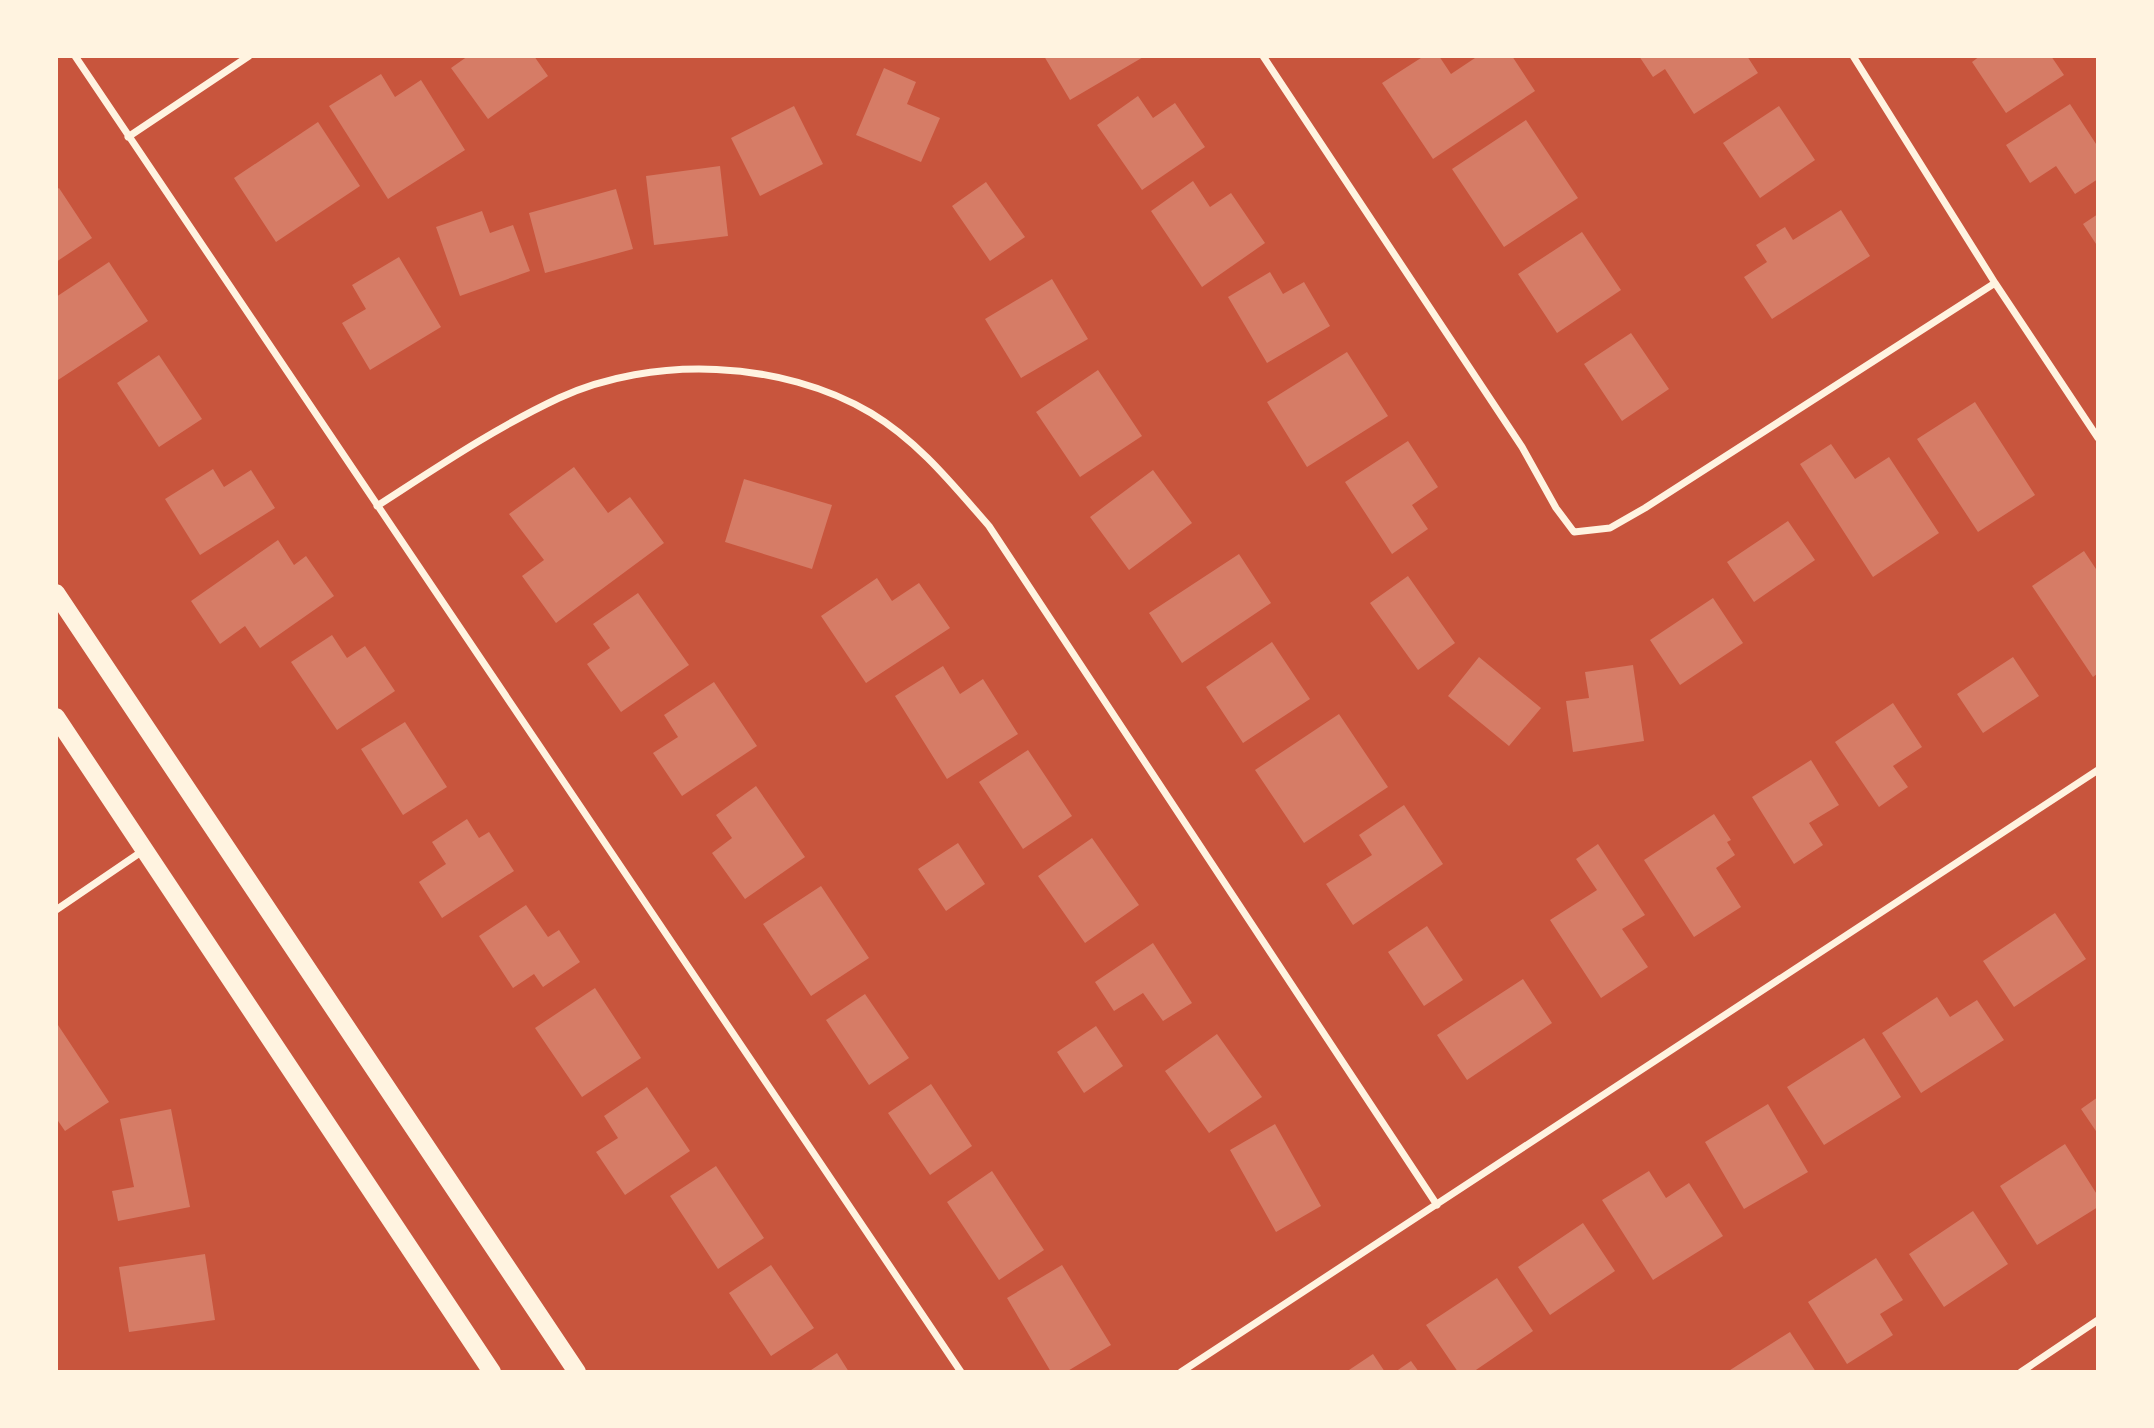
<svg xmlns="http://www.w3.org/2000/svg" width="2154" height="1428" viewBox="0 0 2154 1428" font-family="Poppins,sans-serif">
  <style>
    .building { fill: #d67c66 }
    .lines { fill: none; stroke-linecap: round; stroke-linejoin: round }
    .minor { stroke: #fff3e0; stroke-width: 7 }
    .primary { stroke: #fff3e0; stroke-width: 18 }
  </style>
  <rect width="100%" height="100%" fill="#c8553d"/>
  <!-- building -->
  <path class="building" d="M468 56H534L548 76 488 119 451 68Z
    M1044 56H1145L1070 100Z
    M1424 56H1439L1451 74 1478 56H1512L1535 91 1433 159 1382 83Z
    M1639 56H1747L1758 73 1694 114 1665 69 1653 77Z
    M1980 56H2051L2064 75 2006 113 1972 62Z
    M884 68 916 82 907 104 940 118 921 162 856 135Z
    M381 74 395 97 421 80 465 150 388 199 329 106Z
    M1138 96 1153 118 1175 103 1205 147 1142 190 1097 125Z
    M2070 104 2098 147V179L2075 194 2056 166 2030 183 2006 145Z
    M794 106 823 164 760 196 731 138Z
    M1779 106 1815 160 1760 198 1723 143Z
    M1526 120 1578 198 1504 247 1452 169Z
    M318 122 360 186 276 242 234 178Z
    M720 166 728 236 654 245 646 176Z
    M1193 181 1210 207 1231 193 1265 243 1202 287 1151 211Z
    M986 182 1025 237 990 261 952 206Z
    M59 188 92 238 56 262V190Z
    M616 189 633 249 545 273 529 213Z
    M1841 210 1870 256 1772 319 1744 277 1767 262 1756 245 1785 227 1793 240Z
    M482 211 490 233 513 225 530 271 460 296 436 227Z
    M2098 214V247L2083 224Z
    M1582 232 1621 290 1557 333 1518 274Z
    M399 257 441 327 370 370 342 323 366 309 352 285Z
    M109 262 148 321 58 380 56 377V297Z
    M1270 272 1283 294 1304 282 1330 326 1267 363 1228 297Z
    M1052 279 1088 339 1021 378 985 319Z
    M1631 333 1669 389 1622 421 1584 364Z
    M1347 352 1388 416 1307 467 1267 402Z
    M159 355 202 419 159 447 117 383Z
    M1098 370 1142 436 1080 477 1036 412Z
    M1975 402 2035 495 1978 532 1917 439Z
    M1408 441 1438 487 1412 505 1428 529 1392 554 1345 482Z
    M1831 444 1855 479 1889 457 1939 533 1873 577 1800 464Z
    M574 467 608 513 630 497 664 543 556 623 522 576 544 560 509 514Z
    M213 469 224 487 251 470 275 508 200 555 165 499Z
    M1153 470 1192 523 1129 570 1090 517Z
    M744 479 832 505 812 569 725 542Z
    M1788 521 1815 560 1754 602 1727 562Z
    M278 540 294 565 306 556 334 596 260 648 245 626 220 644 191 601Z
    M2084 551 2098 572V673L2093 677 2032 586Z
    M1239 554 1271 603 1182 663 1149 613Z
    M1408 576 1455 643 1418 670 1370 603Z
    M877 578 892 601 919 583 950 628 866 683 821 616Z
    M638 593 689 665 621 712 587 664 610 648 593 624Z
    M1713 598 1743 643 1680 685 1650 640Z
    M332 635 347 658 365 646 395 691 337 730 291 662Z
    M1272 642 1310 699 1243 743 1206 687Z
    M1479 657 1541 708 1509 746 1448 696Z
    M2013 657 2039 696 1983 733 1957 694Z
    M1633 665 1644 741 1573 752 1566 701 1589 698 1585 672Z
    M943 666 960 694 983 679 1018 734 947 779 895 696Z
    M714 682 757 746 682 796 653 753 678 737 664 715Z
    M1893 703 1922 747 1893 766 1908 787 1879 807 1835 742Z
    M1339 714 1388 787 1304 843 1255 770Z
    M405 722 447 787 403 815 361 749Z
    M1028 750 1072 816 1023 849 979 782Z
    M1811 760 1839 805 1809 823 1823 845 1794 864 1752 797Z
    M756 786 805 857 745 899 712 853 732 838 716 815Z
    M1404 805 1443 864 1353 925 1326 884 1372 855 1359 835Z
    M1714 814 1731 840 1727 842 1735 855 1716 868 1741 907 1694 937 1644 860Z
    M467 819 479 838 489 832 514 871 442 918 419 882 446 864 432 842Z
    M1092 838 1139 905 1085 943 1038 876Z
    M958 843 985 884 946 911 918 869Z
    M1598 844 1645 915 1622 929 1648 967 1601 998 1550 920 1597 890 1576 859Z
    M821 886 869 958 811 996 763 924Z
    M526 905 548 937 559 930 580 962 543 987 534 974 513 988 479 936Z
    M2055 913 2086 959 2014 1007 1983 961Z
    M1427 926 1463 980 1424 1006 1388 952Z
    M1153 943 1192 1003 1163 1021 1143 993 1114 1011 1095 982Z
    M1523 979 1552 1023 1467 1080 1437 1035Z
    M595 988 641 1058 582 1097 535 1028Z
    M865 994 909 1058 869 1085 826 1020Z
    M1937 997 1950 1017 1977 1000 2004 1040 1921 1093 1882 1033Z
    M56 1022 109 1102 65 1131 56 1118Z
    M1096 1026 1123 1066 1084 1093 1057 1052Z
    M1217 1034 1262 1097 1209 1133 1165 1071Z
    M1864 1038 1901 1097 1824 1145 1787 1087Z
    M931 1084 972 1146 930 1175 888 1113Z
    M647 1087 690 1151 625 1195 596 1152 618 1138 604 1116Z
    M2098 1097V1134L2081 1109Z
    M1768 1104 1808 1172 1744 1209 1705 1142Z
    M171 1109 190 1207 118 1221 112 1191 134 1187 120 1119Z
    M1275 1124 1321 1206 1276 1232 1230 1150Z
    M2065 1144 2098 1196V1207L2037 1245 2000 1186Z
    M716 1166 764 1238 718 1269 670 1196Z
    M992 1171 1044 1250 999 1280 947 1202Z
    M1649 1171 1666 1198 1689 1183 1723 1236 1653 1280 1602 1200Z
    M1973 1211 2008 1264 1944 1307 1909 1254Z
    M1583 1223 1615 1271 1550 1315 1518 1267Z
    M205 1254 215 1320 129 1332 119 1267Z
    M1876 1258 1903 1300 1880 1314 1893 1335 1847 1364 1808 1302Z
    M771 1265 814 1328 771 1356 729 1293Z
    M1062 1265 1111 1345 1066 1372H1051L1007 1298Z
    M1497 1278 1533 1331 1473 1372H1458L1426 1325Z
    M1790 1332 1816 1372H1727Z
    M837 1353 849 1372H808Z
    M1373 1354 1385 1372H1346Z
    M1411 1361 1419 1372H1395Z"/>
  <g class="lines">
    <!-- minor -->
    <path class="minor" d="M75 56 961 1372
      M1263 56 1522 447 1556 508 1574 532 1610 528 1645 508 1995 283
      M1853 56 1995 283 2098 438
      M128 137 249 56
      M377 506C436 468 495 428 559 398 652 355 782 360 871 413 919 442 953 485 989 526L1437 1205
      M56 910 144 850
      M1181 1372 2098 770
      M2021 1372 2098 1320"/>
    <!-- primary -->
    <path class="primary" d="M56 593 577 1372
      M56 717 492 1372"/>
  </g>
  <!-- border -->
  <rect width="2154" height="1428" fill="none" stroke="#fff3e0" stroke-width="116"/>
</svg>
